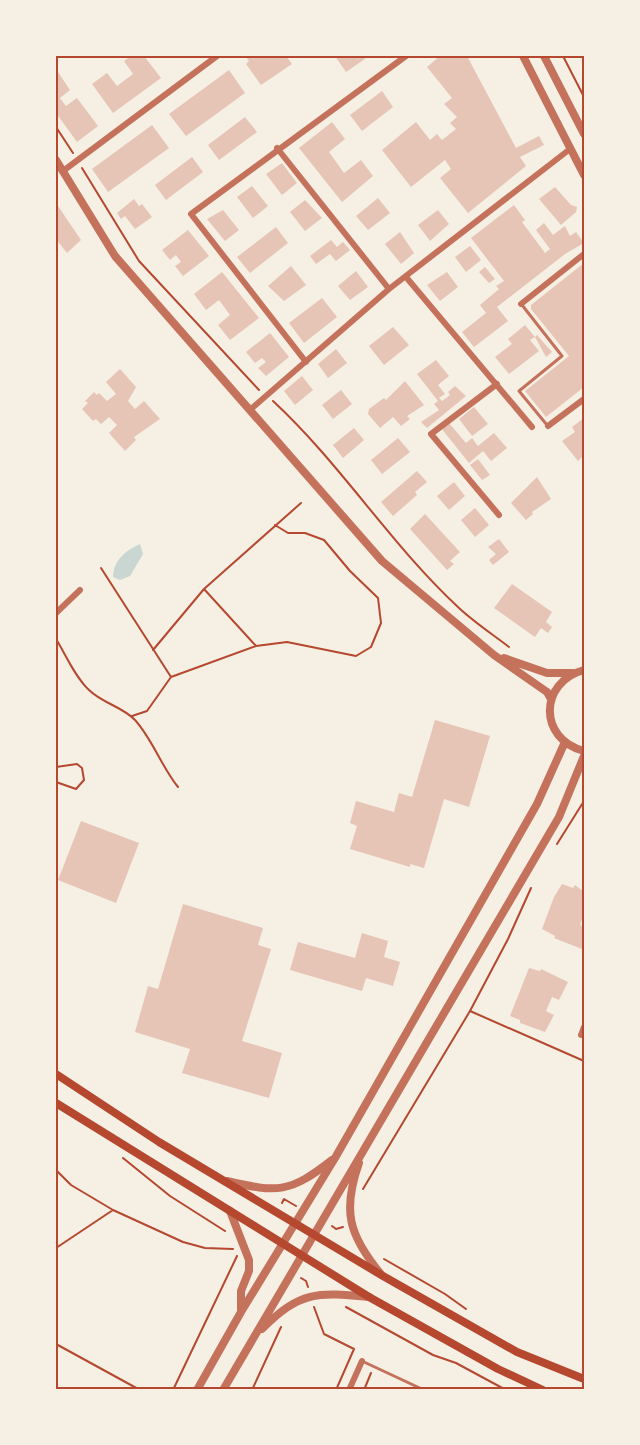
<svg xmlns="http://www.w3.org/2000/svg" width="640" height="1445" viewBox="0 0 640 1445" font-family="'Titillium Web',sans-serif">
  <style>
    .water { fill: #c9d6d2 }
    .building { fill: #e6c5b7 }
    .lines { fill: none; stroke-linecap: round; stroke-linejoin: round }
    .path { stroke: #b5482f; stroke-width: 2 }
    .service { stroke: #c5725c; stroke-width: 3 }
    .minor { stroke: #c5725c; stroke-width: 6 }
    .tertiary { stroke: #c5725c; stroke-width: 8 }
    .secondary { stroke: #b5482f; stroke-width: 8 }
    .neatline { fill: none; stroke: #b5482f; stroke-width: 2 }
  </style>
  <rect width="100%" height="100%" fill="#f6efe4"/>
  <!-- water -->
  <path class="water" d="M140 544 143 554 130 576 120 580 113 577C113 561 126 550 140 544Z"/>
  <!-- building -->
  <path class="building" d="M131 56H144L161 78 113 113 92 84 107 73 117 86 133 74 124 61Z
    M248 56H286L292 64 261 85 246 64 249 61 246 57Z
    M335 56H369L346 72Z
    M440 56H467L516 148 539 136 544 145 520 157 526 166 468 213 440 178 451 169 445 160 411 187 382 150 416 122 430 140 437 134 442 140 456 129 450 123 457 117 444 104 452 98 427 67Z
    M56 69 70 90 60 98 66 106 77 98 98 126 77 142 56 113Z
    M229 70 245 93 186 136 169 114Z
    M382 91 393 107 362 131 350 115Z
    M245 117 257 132 219 160 208 145Z
    M332 122 345 139 329 152 344 173 361 160 373 176 342 202 299 148Z
    M152 125 169 148 108 192 92 169Z
    M192 157 203 172 166 200 155 185Z
    M282 163 297 183 282 195 266 174Z
    M252 186 268 206 253 218 237 197Z
    M555 187 571 205 577 207 576 212 561 225 539 199Z
    M378 198 390 213 368 230 356 216Z
    M134 199 139 206 142 204 152 217 135 229 125 216 121 219 117 213Z
    M305 200 322 218 305 231 290 212Z
    M56 203 81 240 67 253 56 239Z
    M514 205 525 220 522 222 545 253 550 249 536 230 544 223 553 235 565 226 570 236 576 232 584 243 565 254 497 307 508 321 474 347 462 332 486 313 480 305 499 289 496 286 504 281 471 238Z
    M223 210 239 230 225 241 207 219Z
    M438 210 449 224 430 241 418 225Z
    M276 227 288 243 250 273 237 257Z
    M188 230 209 256 183 276 175 266 181 262 176 255 170 260 162 250Z
    M400 232 414 253 401 264 385 244Z
    M331 240 337 247 343 242 350 250 336 261 330 254 316 264 310 256Z
    M470 246 481 260 466 272 455 257Z
    M584 263V387L546 417 525 391 569 356 531 309V305Z
    M291 266 306 285 284 301 268 286Z
    M485 267 495 279 489 283 479 272Z
    M356 271 368 287 350 300 338 286Z
    M222 272 259 318 230 340 218 325 230 315 219 300 206 310 194 294Z
    M447 272 458 287 440 301 427 285Z
    M322 298 337 317 304 343 289 323Z
    M525 325 535 337 530 340 539 351 509 374 495 357 512 344 508 339Z
    M393 327 409 345 384 365 369 346Z
    M270 333 289 357 266 376 258 368 266 362 262 358 255 363 246 352Z
    M537 335 552 352 546 357 535 337Z
    M336 349 347 363 328 378 318 364Z
    M436 360 449 376 438 385 445 394 439 398 442 401 450 395 448 392 455 386 466 396 427 428 421 422 439 410 434 404 438 401 417 374Z
    M120 369 136 387 128 401 135 409 144 401 160 419 134 437 136 440 125 451 109 433 117 425 109 417 101 424 96 419 93 421 82 409 88 403 85 401 94 392 97 395 99 393 107 401 116 394 106 382Z
    M302 376 313 390 295 405 284 391Z
    M405 381 424 405 407 416 410 419 401 426 393 417 380 428 368 414 369 409 384 398 386 400Z
    M341 390 352 404 333 419 322 405Z
    M474 407 488 424 472 436 459 419Z
    M584 418V455L578 461 562 441 575 432 572 427Z
    M449 423 466 443 472 438 478 446 494 433 507 448 491 461 483 451 469 463 441 428Z
    M354 428 364 440 343 458 333 445Z
    M398 438 410 452 382 474 371 460Z
    M478 459 490 475 482 480 470 465Z
    M417 471 427 482 415 492 417 495 393 516 381 502Z
    M537 477 551 499 532 512 533 514 526 520 511 503Z
    M454 482 465 496 449 510 437 496Z
    M475 508 489 525 475 537 461 520Z
    M425 514 460 552 450 561 454 564 447 570 410 529Z
    M499 539 509 552 493 565 489 560 496 554 488 547Z
    M512 584 552 612 546 622 552 627 548 633 541 628 535 637 494 608Z
    M435 720 490 736 469 807 444 799 424 868 410 864V867L350 849 357 826 350 823 356 801 394 812 399 793 412 797Z
    M81 821 139 843 116 903 58 880Z
    M562 884 573 888 575 885 584 892V913L580 925 584 927 582 949 554 938 555 936 542 929 554 897Z
    M183 904 263 928 258 945 271 949 242 1041 282 1053 269 1098 182 1073 190 1049 135 1032 148 986 158 989Z
    M362 933 388 941 384 957 400 962 393 986 366 978 362 991 290 970 298 942 355 958Z
    M529 968 540 971 541 969 568 982 559 1000 552 997 546 1011 554 1015 545 1032 520 1023V1020L510 1016Z"/>
  <g class="lines">
    <!-- path -->
    <path class="path" d="M563 56 584 97
      M56 127 73 153
      M82 168 139 261 259 390
      M273 401C341 464 390 544 459 608 474 622 492 634 509 647
      M101 568 171 677 147 711 132 716
      M204 589 256 646
      M56 639C66 655 75 677 89 690 102 703 123 707 135 720 153 740 161 766 178 787
      M153 650 204 589 301 503
      M171 677 256 646 287 642 356 656 371 647 381 623 378 598 350 571 324 540 305 533H288L275 525
      M56 767 77 764 82 768 84 780 76 789 56 782
      M557 844 584 801
      M470 1011 584 1061
      M123 1158 170 1196 225 1231
      M56 1170 71 1185 113 1210 183 1242 205 1248 233 1249
      M363 1189 470 1011 508 939 531 888
      M282 1203 284 1199 296 1206
      M332 1226 336 1229 343 1227
      M56 1248 113 1210
      M384 1259 445 1294 466 1309
      M301 1278 306 1281 308 1287
      M314 1307 324 1334 354 1349 336 1390
      M346 1307 433 1355 456 1363 506 1390
      M56 1344 140 1390
      M173 1390 237 1256
      M252 1390 281 1327
      M364 1390 371 1373"/>
    <!-- service -->
    <path class="service" d="M522 305 562 356 519 391 547 425
      M364 1362 424 1390"/>
    <!-- minor -->
    <path class="minor" d="M277 148 389 289
      M63 171 217 56
      M406 277 532 427
      M521 304 584 254
      M306 362 191 214 406 56
      M497 384 431 434 499 515
      M251 409 389 289 570 149
      M548 426 584 399
      M56 613 80 590
      M581 1035 584 1027
      M349 1390 362 1361"/>
    <!-- tertiary -->
    <path class="tertiary" d="M523 56 584 175
      M544 56 584 134
      M56 160 115 256 382 561 494 655 547 692 551 699
      M504 658 547 673H573
      M584 670C539 682 538 739 584 751
      M359 1163C342 1211 349 1235 380 1273
      M227 1181C278 1193 290 1193 332 1160
      M230 1211 249 1260V1271L241 1291V1310
      M262 1329C300 1291 317 1292 369 1297
      M197 1390 241 1312 335 1158 537 804 565 742
      M223 1390 559 817 584 756"/>
    <!-- secondary -->
    <path class="secondary" d="M56 1074 159 1142 383 1276 517 1352 584 1379
      M56 1103 369 1297 498 1369 543 1390"/>
  </g>
  <!-- border -->
  <rect width="640" height="1445" fill="none" stroke="#f6efe4" stroke-width="114"/>
  <rect x="57" y="57" width="526" height="1331" class="neatline"/>
</svg>
